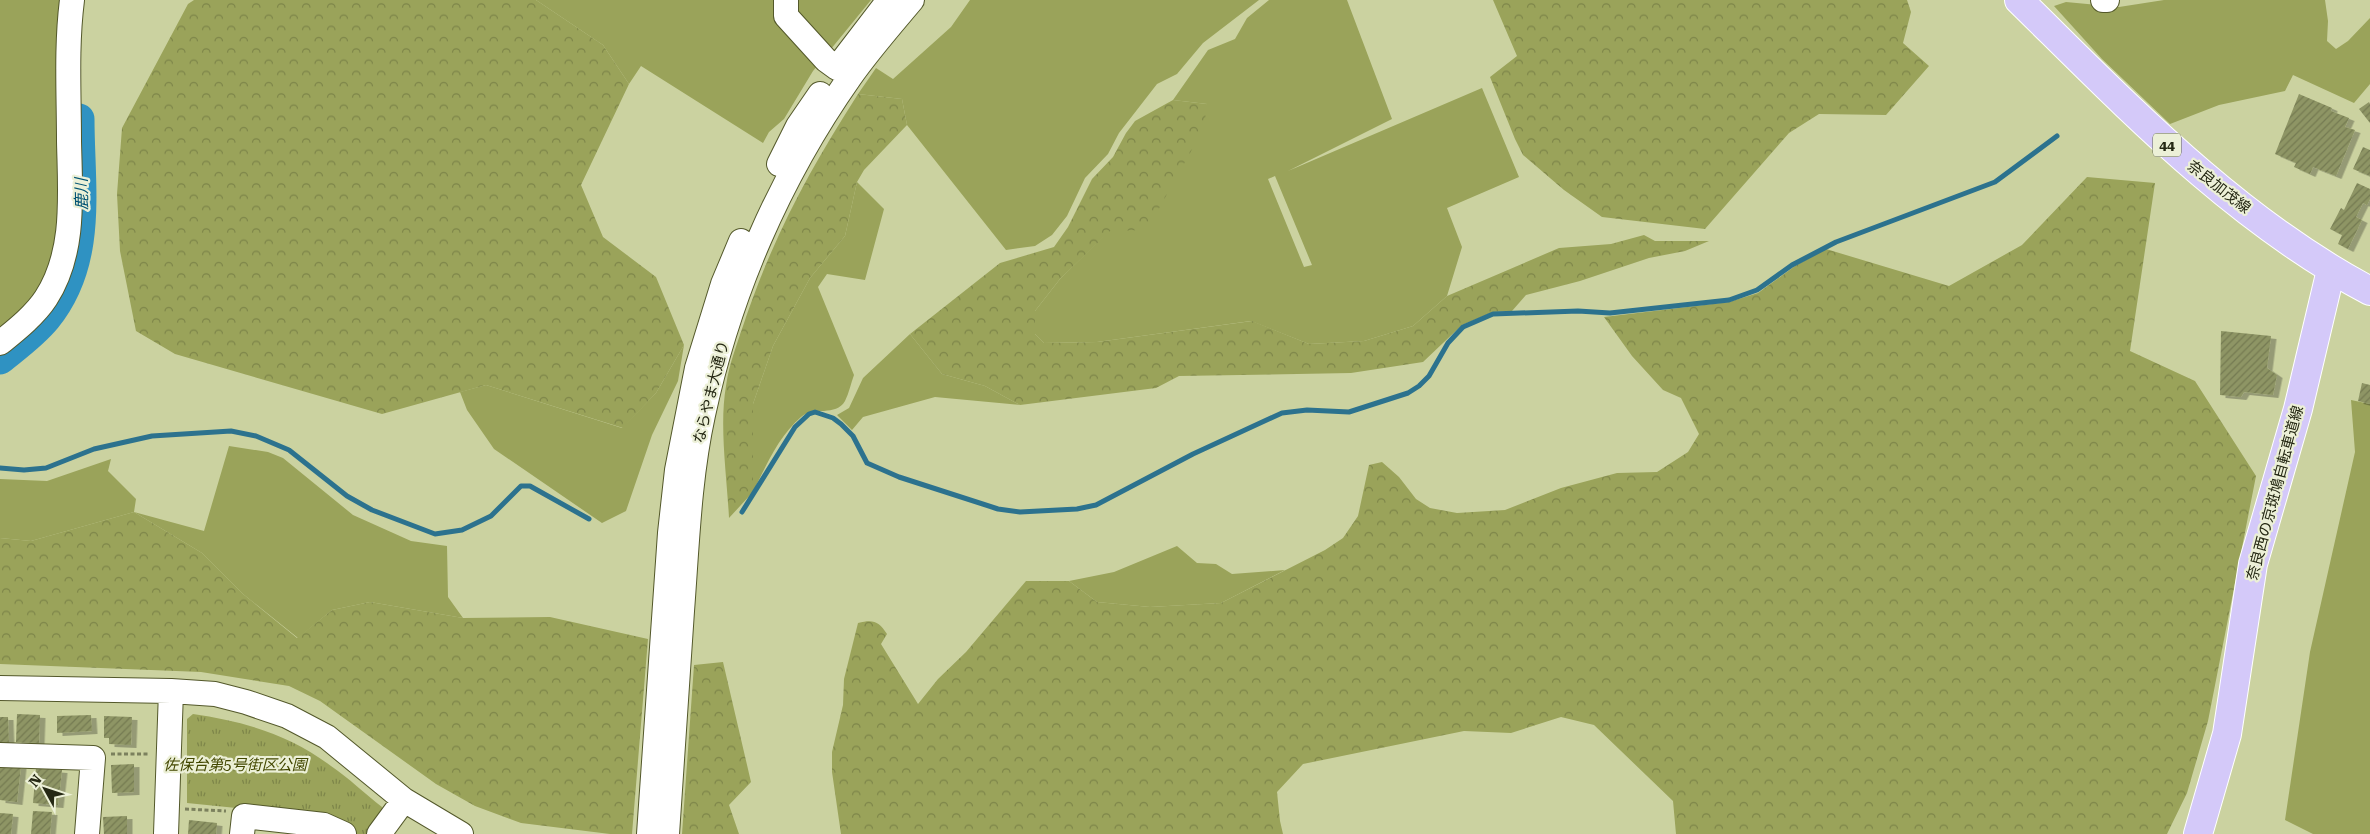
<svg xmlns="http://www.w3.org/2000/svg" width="2370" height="834" viewBox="0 0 2370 834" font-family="'Roboto Serif','Noto Sans JP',serif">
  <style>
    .green { fill: #9aa35a; fill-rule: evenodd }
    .forest { fill: url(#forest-crowns) }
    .park { fill: url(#park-tufts) }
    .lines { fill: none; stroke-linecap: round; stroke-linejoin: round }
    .stream { stroke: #2c728e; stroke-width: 5 }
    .river { stroke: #2f92c2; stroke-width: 31 }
    .building { fill: url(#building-hatch); filter: url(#shadow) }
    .minor-casing { stroke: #53582a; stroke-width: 26 }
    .major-casing { stroke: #fff; stroke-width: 30 }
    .path { stroke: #7b805d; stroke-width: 3; stroke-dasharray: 4 2.5; stroke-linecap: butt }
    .minor { stroke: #fff; stroke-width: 24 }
    .major { stroke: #d4c9f9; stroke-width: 28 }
    .labels { text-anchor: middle; stroke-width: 4.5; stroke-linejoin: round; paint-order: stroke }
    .shield { fill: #ecf0d7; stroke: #61644e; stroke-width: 1 }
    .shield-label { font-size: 14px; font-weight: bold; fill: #252814 }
    .street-label { font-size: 15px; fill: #252814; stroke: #ecf0d7 }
    .park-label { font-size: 15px; font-style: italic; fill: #424700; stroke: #ecf0d7 }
    .water-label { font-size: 16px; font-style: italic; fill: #015273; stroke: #ecf0d7 }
  </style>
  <defs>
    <pattern id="forest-crowns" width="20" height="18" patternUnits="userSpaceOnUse" patternTransform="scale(1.25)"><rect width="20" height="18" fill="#9aa35a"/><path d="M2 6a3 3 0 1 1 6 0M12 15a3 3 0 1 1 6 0" fill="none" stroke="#7d8549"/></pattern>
    <pattern id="park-tufts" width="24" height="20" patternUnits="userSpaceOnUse" patternTransform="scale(1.25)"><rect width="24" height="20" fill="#9aa35a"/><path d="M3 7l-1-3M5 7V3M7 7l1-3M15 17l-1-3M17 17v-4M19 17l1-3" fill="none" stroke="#7d8549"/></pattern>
    <pattern id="building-hatch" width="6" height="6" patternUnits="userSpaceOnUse" patternTransform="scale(1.25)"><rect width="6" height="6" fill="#8e9565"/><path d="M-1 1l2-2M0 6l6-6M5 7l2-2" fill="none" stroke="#747a52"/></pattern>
    <filter id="shadow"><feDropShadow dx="5.5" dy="3" stdDeviation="0" flood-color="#0004"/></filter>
  </defs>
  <rect width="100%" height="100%" fill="#cbd2a0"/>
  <!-- green -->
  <path class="green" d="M0 0H65L60 256 37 303 0 336Z
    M536 0H871L813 71 784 119 769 132 763 143 641 66 629 84 603 45Z
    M970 0H1259L1203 43 1177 74 1157 84 1119 133 1108 154 1085 178 1067 216 1052 235 1035 246 1006 250 907 125 902 99 858 94 876 68 893 79 951 27Z
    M1269 0H1347L1392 119 1288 171 1482 88 1519 177 1447 208 1462 247 1447 296 1413 326 1364 341 1309 344 1251 321 1097 342 1044 343 1035 334V311L1060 279 1110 230 1207 104 1173 100 1208 50 1235 39 1247 18ZM1275 176 1312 265 1304 267 1268 179Z
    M2164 0H2325L2328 21 2327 41 2336 49 2348 41 2370 18V84L2354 103 2293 75 2285 91 2219 105 2170 124 2102 59 2054 6 2066 2 2119 7Z
    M857 182 884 209 865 280 827 274 818 287 854 375C851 383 849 393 845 401 836 417 813 406 801 417 778 437 766 466 753 492V404L773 346 810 278 845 236Z
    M910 334 942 374 985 386 1020 405 935 397 863 417 852 430 837 415 849 408 863 378Z
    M684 345 678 381 652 435 626 511 602 523 494 449 467 410 460 392 486 385 622 428 656 393Z
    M2351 400 2370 404V834H2313L2285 820 2310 652 2355 452Z
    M229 446 268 452 283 458 353 515 411 541 447 546 448 597 463 618 370 602 332 610 298 638 243 594 202 553 134 512 31 541 0 538V479L47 481 111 459 108 471 136 499 134 512 204 531Z
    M1177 546 1197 563 1216 564 1232 574 1285 570 1221 603 1150 607 1097 602 1069 581 1114 572Z"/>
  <!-- forest -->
  <path class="forest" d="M194 0H536L603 45 629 84 581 185 603 237 656 277 684 345 656 393 623 428 486 385 382 414 175 354 136 331 120 251 117 194 122 128 188 4Z
    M1493 0H1907L1911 12 1903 43 1929 66 1886 115 1819 114 1789 133 1705 229 1602 217 1564 190 1523 155 1515 139 1490 77 1517 56Z
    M858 94 902 99 907 125 864 170 857 182 845 236 810 278 773 346 753 404V492L729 518C727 477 719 426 726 386 729 363 739 339 746 317 775 233 810 169 858 94Z
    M1173 100 1207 104 1204 128 1147 230 1110 231 1060 279 1035 311V334L1044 343 1097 342 1252 321 1309 344 1364 341 1413 326 1447 296 1559 248 1611 244 1644 235 1655 241H1709L1685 251 1649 258 1580 281 1526 295 1512 311 1493 312 1462 325 1423 362 1351 373 1179 376 1156 388 1020 405 985 386 942 374 910 334 1000 263 1054 247 1068 227 1092 179 1113 157 1126 133 1135 121Z
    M2087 177 2155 183 2130 351 2195 381 2256 476 2208 721 2187 793 2167 834H1676L1673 801 1594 725 1561 717 1511 733 1464 731 1303 764 1277 792 1280 821 1283 834H841L832 772V752L843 705 844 679 858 623C873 619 879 621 887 634L881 644 918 704 938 679 966 652 1026 581H1069L1097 602 1150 607 1221 603 1325 550 1343 538 1358 516 1369 465 1382 462 1399 477 1416 499 1430 508 1457 513 1505 510 1561 488 1617 473 1657 472 1688 452 1699 434 1681 398 1663 390 1632 356 1604 317 1729 302 1758 293 1795 266 1826 249 1949 286 2022 245Z
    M134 512 202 553 243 594 297 638 332 610 370 602 463 618 550 617 648 639 632 834H610L521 823 475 806 436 784 320 701 289 686 201 672 0 664V538L31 541Z
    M723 662 751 782 729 805 739 834H682L694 665Z"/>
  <!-- park -->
  <path class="park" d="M193 714C243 721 290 735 331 766 349 778 365 794 382 807L383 816 369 834H356L346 826 324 817 187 803V719Z"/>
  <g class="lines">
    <!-- stream -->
    <path class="stream" d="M0 468 24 470 46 468 94 449 152 436 231 431 256 436 289 450 347 496 372 510 435 534 462 530 491 516 521 486H530L589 519
      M742 512 795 427 809 414 815 412 833 418 841 424 853 436 867 463 899 477 998 509 1020 512 1077 509 1096 505 1193 454 1282 413 1307 410 1349 412 1408 393 1419 386 1429 376 1448 343 1463 327 1493 314 1578 311 1610 313 1729 300 1757 290 1792 265 1836 242 1995 182 2057 136"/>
    <!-- river -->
    <path class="river" d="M0 359C16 346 33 334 46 318 93 260 79 187 79 119"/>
  </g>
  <!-- building -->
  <path class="building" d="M2299 94 2332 108 2331 111 2349 118 2345 127 2355 130 2336 176 2313 167 2310 174 2294 167 2296 163 2275 154Z
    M2369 102 2370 104V123L2359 109Z
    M2363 147 2370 150V176L2353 169Z
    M2357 183 2370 189V199L2367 205 2363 203 2356 217 2362 220 2348 249 2338 244 2342 235 2330 229 2341 208 2344 210Z
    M2221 331 2271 336 2267 368 2277 375 2273 395 2244 392 2241 397 2220 395Z
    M2362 383 2370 385V404L2358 401Z
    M17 714 40 715 39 743 16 742Z
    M91 715 92 731 57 733V716Z
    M104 716 132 717 131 745 109 744V738H104Z
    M0 717H8L9 744H0Z
    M0 764 21 766 17 802 0 800Z
    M134 764V792L112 793 111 765Z
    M36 768 62 770 58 805 33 803Z
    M33 811 52 812 50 834H31Z
    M0 813 13 814 11 834H0Z
    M127 816V834H104L103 817Z
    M189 820 217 823 216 834H188Z"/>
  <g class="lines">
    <defs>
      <path id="minor" d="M786 0V16L826 60 837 68
        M2103 0H2107
        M843 60 889 0
        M779 164 798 126 820 94
        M0 343C16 330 35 315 46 298 76 252 70 193 69 141 69 94 66 47 72 0
        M0 688 171 691 215 694 246 702 287 716 327 737 404 800 461 834
        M0 755 93 758 87 834
        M166 834 171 691
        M242 834 244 816 324 825 344 834
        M379 834 404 800
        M649 834 670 533 677 470 697 368 723 284 741 241
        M667 834C672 760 677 685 682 611 687 546 689 479 703 415 729 294 779 178 850 77 869 50 891 25 912 0"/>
      <path id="major" d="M2019 0C2127 106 2234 219 2370 291
        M2198 834 2227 734 2253 564 2298 409 2331 270"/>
    </defs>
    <!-- minor casing -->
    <use href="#minor" class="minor-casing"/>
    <!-- major casing -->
    <use href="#major" class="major-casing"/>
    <!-- path -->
    <path class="path" d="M111 754H149
      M185 809 226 811"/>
    <!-- minor -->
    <use href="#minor" class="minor"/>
    <!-- major -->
    <use href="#major" class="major"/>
  </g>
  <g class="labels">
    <!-- shield labels -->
    <rect class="shield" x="2153" y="133.5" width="28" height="23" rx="4"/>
    <g class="shield-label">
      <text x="2167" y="150">44</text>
    </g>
    <!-- street labels -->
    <g class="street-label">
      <text transform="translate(2219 187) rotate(38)" y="5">奈良加茂線</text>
      <text transform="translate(711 392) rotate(-76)" y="5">ならやま大通り</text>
      <text transform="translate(2275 493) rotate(-75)" y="5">奈良西の京斑鳩自転車道線</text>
    </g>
    <!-- park labels -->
    <g class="park-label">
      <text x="235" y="770">佐保台第5号街区公園</text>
    </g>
    <!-- water labels -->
    <g class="water-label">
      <text transform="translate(81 194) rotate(-91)" y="6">鹿川</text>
    </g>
  </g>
  <!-- north arrow -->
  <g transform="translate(45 789) rotate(310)" stroke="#ecf0d7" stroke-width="4" paint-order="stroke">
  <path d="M0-4L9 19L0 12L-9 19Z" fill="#252814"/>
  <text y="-8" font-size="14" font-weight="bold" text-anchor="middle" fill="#252814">N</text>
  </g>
</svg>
